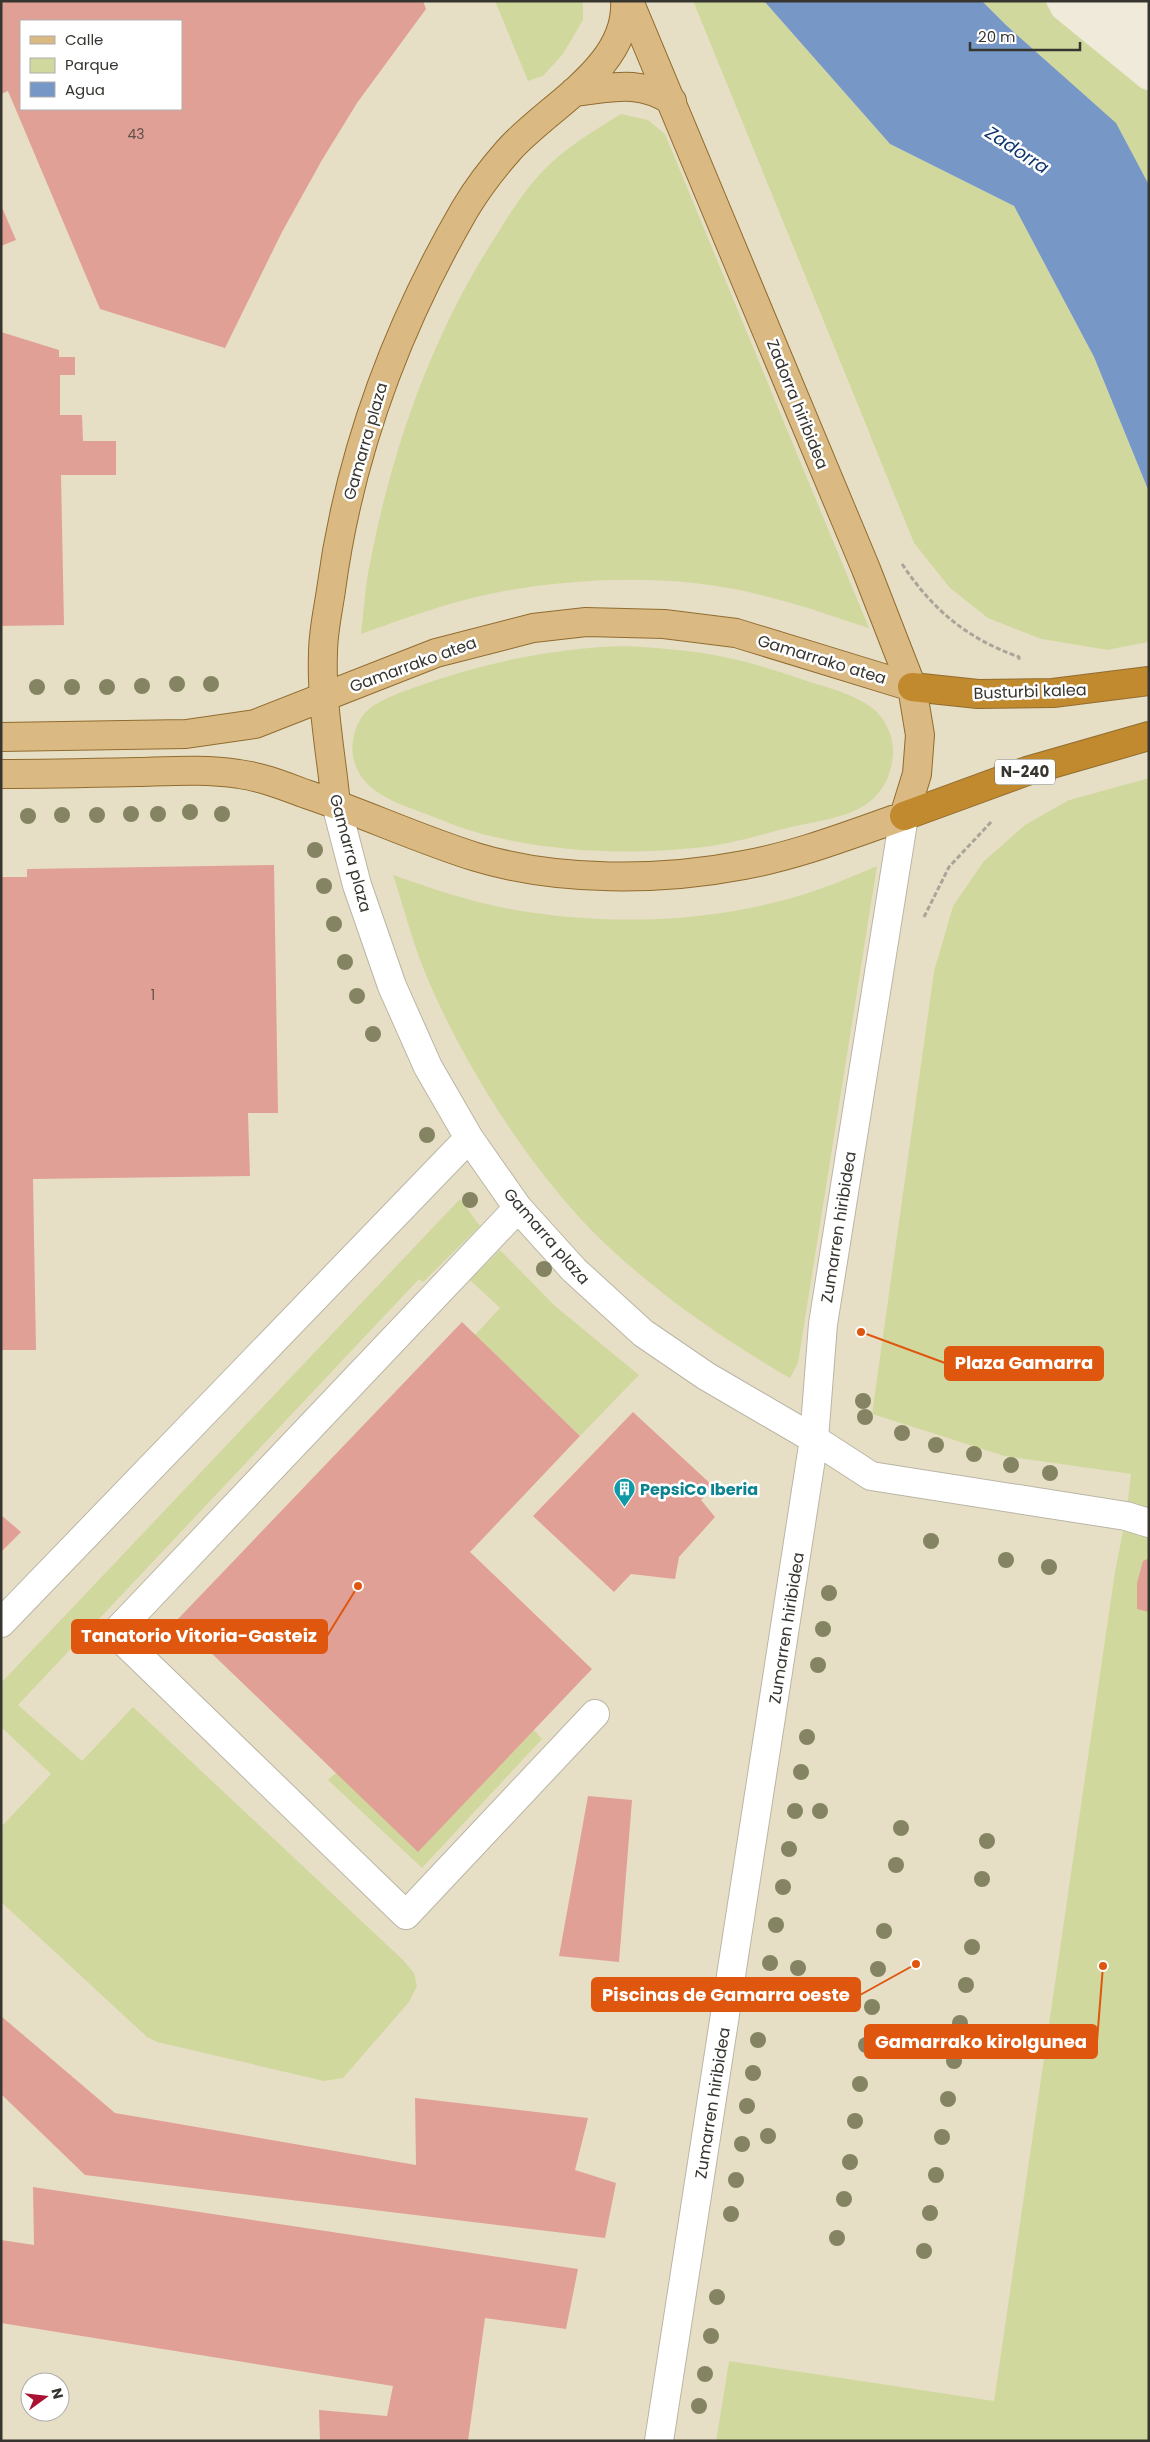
<svg xmlns="http://www.w3.org/2000/svg" width="1150" height="2442" viewBox="0 0 1150 2442" font-family="Poppins,sans-serif">
  <style>
    .built { fill: #e6dfc6; fill-rule: evenodd }
    .green { fill: #d1d89e }
    .water { fill: #7797c6 }
    .building { fill: #e1a096; fill-rule: evenodd }
    .lines { fill: none; stroke-linecap: round; stroke-linejoin: round }
    .minor-casing { stroke: #bab5a5; stroke-width: 30 }
    .major-casing { stroke: #916c2f; stroke-width: 30 }
    .highway-casing { stroke: #916c2f; stroke-width: 30 }
    .path { stroke: #a9a598; stroke-width: 3; stroke-dasharray: 5 2.5; stroke-linecap: butt }
    .minor { stroke: #fff; stroke-width: 28 }
    .major { stroke: #dab982; stroke-width: 28 }
    .highway { stroke: #c18a2f; stroke-width: 28 }
    .tree { fill: #848362 }
    .labels { text-anchor: middle; stroke-width: 5; stroke-linejoin: round; paint-order: stroke }
    .number-label { font-size: 14px; fill: #625049 }
    .shield { fill: #fff; stroke: #73726d; stroke-width: 1 }
    .shield-label { font-size: 15px; font-weight: bold; fill: #37352f }
    .street-label { font-size: 16px; fill: #37352f; stroke: #fff }
    .culture-label { font-size: 16px; font-weight: bold; fill: #0d838f; stroke: #fff; text-anchor: start }
    .water-label { font-size: 18px; font-style: italic; fill: #0d356f; stroke: #fff }
    .leader { fill: none; stroke: #df570e; stroke-width: 2 }
    .callout-dot { fill: #df570e; stroke: #fff; stroke-width: 2 }
    .callout { fill: #df570e; stroke: #df570e; stroke-width: 2 }
    .callout-label { font-size: 18px; text-anchor: middle; font-weight: bold; fill: #fff }
  </style>
  <rect width="100%" height="100%" fill="#efead9"/>
  <!-- built -->
  <path class="built" d="M1 1H693L870 436 1041 639 1107 650 1149 642V778L1069 800 953 906 934 971 872 1414 1004 1456 1132 1474 1126 1516 1115 1571 994 2402 729 2361 716 2441H1ZM21 21H181V109H21ZM30 2382H60V2412H30Z"/>
  <!-- green -->
  <path class="green" d="M495 1H583V20L563 54 543 76 528 81Z
    M693 1H764L890 144 1014 206 1094 357 1149 492V642L1107 650 1041 639 988 618 950 588 914 543Z
    M982 1H1045L1053 16 1141 88 1149 91V185L1115 123 1006 25Z
    M621 114 648 120 665 134 869 628C837 618 805 606 772 598 690 575 600 576 517 589 464 597 411 616 361 634 364 610 365 586 370 563 392 449 432 334 496 236 510 213 525 189 545 169 566 147 595 130 621 114Z
    M625 646C658 648 691 650 724 657 754 663 784 673 813 683 833 689 854 695 871 707 886 718 894 737 893 755 891 775 884 791 868 803 850 817 814 822 791 827 760 835 727 845 694 848 627 855 556 852 490 836 468 831 447 822 426 814 397 803 363 793 354 761 350 746 354 726 364 714 375 701 397 694 413 688 482 663 552 648 625 646Z
    M1149 778V2441H716L729 2361 994 2401 1115 1571 1126 1516 1131 1474 1004 1456 872 1414 934 971 953 906 984 861 1025 825 1069 800Z
    M877 866 798 1363 790 1378C726 1341 666 1300 612 1250 536 1181 460 1061 422 965 411 936 403 905 393 875 431 888 470 902 510 909 611 927 720 923 817 890 838 883 857 874 877 866Z
    M460 1199 480 1226 423 1282 419 1279 18 1705 82 1761 133 1707 402 1959 414 1973 417 1986 409 2002 343 2078 324 2081 157 2042 147 2037 1 1902V1827L51 1774 1 1727V1683Z
    M500 1250 555 1306 639 1375 580 1436 475 1335 500 1308 470 1280Z
    M534 1730 542 1739 422 1868 328 1780 336 1773Z"/>
  <!-- water -->
  <path class="water" d="M764 1H982L1006 25 1116 123 1149 185V492L1094 357 1014 206 890 144Z"/>
  <!-- building -->
  <path class="building" d="M1 1H423L426 9 357 103 322 160 282 232 225 348 100 309 8 91 1 94ZM21 21H181V109H21Z
    M1 205 16 240 1 246Z
    M1 332 59 350V357H75V375H60V415H82L83 441H116V475H61L64 625 1 626Z
    M274 865 278 1113H248L250 1176 33 1179 36 1350H1V877H27V869Z
    M462 1322 580 1436 470 1552 592 1669 418 1852 177 1620Z
    M633 1412 714 1487 701 1500 715 1517 679 1557 675 1579 631 1574 614 1592 533 1516Z
    M1 1515 21 1532 1 1552Z
    M1147 1559H1149V1612L1137 1609V1583L1143 1561Z
    M588 1796 632 1800 619 1962 559 1956Z
    M1 2016 115 2113 416 2165 415 2098 588 2118 575 2170 616 2183 605 2238 85 2175 1 2094Z
    M33 2187 578 2269 566 2329 485 2318 468 2441H320L319 2410 387 2416 393 2386 1 2323V2240L34 2245Z"/>
  <g class="lines">
    <defs>
      <path id="minor" d="M336 804 357 885 392 986 428 1067 469 1138 518 1208 574 1270 643 1333 706 1376 814 1439 871 1476 1126 1516 1149 1523
        M518 1208 115 1633 406 1915 595 1714
        M1 1623 469 1138
        M659 2441 814 1439 823 1324 904 816"/>
      <path id="major" d="M574 92C612 88 638 79 672 101
        M1 737 186 734 255 724 436 653 533 628 586 622 664 624 736 633 912 687
        M1 774C48 774 94 773 141 772 174 771 207 769 239 774 262 777 284 786 306 794 363 813 418 839 476 857 558 882 661 881 744 865 799 855 852 834 904 816L917 774 920 735 912 687 866 569 629 1
        M336 804C331 754 321 703 323 653 323 632 328 611 331 590 349 455 397 326 465 209 477 189 493 168 508 151 546 107 629 68 625 1"/>
      <path id="highway" d="M912 687 978 694 1053 693 1149 681
        M904 816 1027 771 1149 736"/>
    </defs>
    <!-- minor casing -->
    <use href="#minor" class="minor-casing"/>
    <!-- major casing -->
    <use href="#major" class="major-casing"/>
    <!-- highway casing -->
    <use href="#highway" class="highway-casing"/>
    <!-- path -->
    <path class="path" d="M902 564C933 610 966 638 1019 657V660
      M924 917 949 867 992 821"/>
    <!-- minor -->
    <use href="#minor" class="minor"/>
    <!-- major -->
    <use href="#major" class="major"/>
    <!-- highway -->
    <use href="#highway" class="highway"/>
  </g>
  <!-- trees -->
  <g class="tree">
    <circle cx="177" cy="684" r="8"/>
    <circle cx="211" cy="684" r="8"/>
    <circle cx="142" cy="686" r="8"/>
    <circle cx="37" cy="687" r="8"/>
    <circle cx="72" cy="687" r="8"/>
    <circle cx="107" cy="687" r="8"/>
    <circle cx="190" cy="812" r="8"/>
    <circle cx="131" cy="814" r="8"/>
    <circle cx="158" cy="814" r="8"/>
    <circle cx="222" cy="814" r="8"/>
    <circle cx="62" cy="815" r="8"/>
    <circle cx="97" cy="815" r="8"/>
    <circle cx="28" cy="816" r="8"/>
    <circle cx="315" cy="850" r="8"/>
    <circle cx="324" cy="886" r="8"/>
    <circle cx="334" cy="924" r="8"/>
    <circle cx="345" cy="962" r="8"/>
    <circle cx="357" cy="996" r="8"/>
    <circle cx="373" cy="1034" r="8"/>
    <circle cx="427" cy="1135" r="8"/>
    <circle cx="470" cy="1200" r="8"/>
    <circle cx="544" cy="1269" r="8"/>
    <circle cx="863" cy="1401" r="8"/>
    <circle cx="865" cy="1417" r="8"/>
    <circle cx="902" cy="1433" r="8"/>
    <circle cx="936" cy="1445" r="8"/>
    <circle cx="974" cy="1454" r="8"/>
    <circle cx="1011" cy="1465" r="8"/>
    <circle cx="1050" cy="1473" r="8"/>
    <circle cx="931" cy="1541" r="8"/>
    <circle cx="1006" cy="1560" r="8"/>
    <circle cx="1049" cy="1567" r="8"/>
    <circle cx="829" cy="1593" r="8"/>
    <circle cx="823" cy="1629" r="8"/>
    <circle cx="818" cy="1665" r="8"/>
    <circle cx="807" cy="1737" r="8"/>
    <circle cx="801" cy="1772" r="8"/>
    <circle cx="795" cy="1811" r="8"/>
    <circle cx="820" cy="1811" r="8"/>
    <circle cx="901" cy="1828" r="8"/>
    <circle cx="987" cy="1841" r="8"/>
    <circle cx="789" cy="1849" r="8"/>
    <circle cx="896" cy="1865" r="8"/>
    <circle cx="982" cy="1879" r="8"/>
    <circle cx="783" cy="1887" r="8"/>
    <circle cx="776" cy="1925" r="8"/>
    <circle cx="884" cy="1931" r="8"/>
    <circle cx="972" cy="1947" r="8"/>
    <circle cx="770" cy="1963" r="8"/>
    <circle cx="798" cy="1968" r="8"/>
    <circle cx="878" cy="1969" r="8"/>
    <circle cx="966" cy="1985" r="8"/>
    <circle cx="872" cy="2007" r="8"/>
    <circle cx="960" cy="2023" r="8"/>
    <circle cx="758" cy="2040" r="8"/>
    <circle cx="866" cy="2045" r="8"/>
    <circle cx="954" cy="2061" r="8"/>
    <circle cx="753" cy="2073" r="8"/>
    <circle cx="860" cy="2084" r="8"/>
    <circle cx="948" cy="2099" r="8"/>
    <circle cx="747" cy="2106" r="8"/>
    <circle cx="855" cy="2121" r="8"/>
    <circle cx="768" cy="2136" r="8"/>
    <circle cx="942" cy="2137" r="8"/>
    <circle cx="742" cy="2144" r="8"/>
    <circle cx="850" cy="2162" r="8"/>
    <circle cx="936" cy="2175" r="8"/>
    <circle cx="736" cy="2180" r="8"/>
    <circle cx="844" cy="2199" r="8"/>
    <circle cx="930" cy="2213" r="8"/>
    <circle cx="731" cy="2214" r="8"/>
    <circle cx="837" cy="2238" r="8"/>
    <circle cx="924" cy="2251" r="8"/>
    <circle cx="717" cy="2297" r="8"/>
    <circle cx="711" cy="2336" r="8"/>
    <circle cx="705" cy="2374" r="8"/>
    <circle cx="699" cy="2406" r="8"/>
  </g>
  <!-- icons -->
  <defs>
    <symbol id="building-pin" viewBox="-11 -11 22 30"><path d="M0 17L-7.5 6A9.5 9.5 0 1 1 7.5 6Z" fill="#0f9aa8" stroke="#fff"/><path d="M-4-6H4V6H1V3H-1V6H-4ZM-2.5-4.3h1.7v1.8h-1.7ZM.8-4.3h1.7v1.8H.8ZM-2.5-1h1.7V.8h-1.7ZM.8-1h1.7V.8H.8Z" fill="#fff"/></symbol>
  </defs>
  <g fill-rule="evenodd">
    <use href="#building-pin" x="612" y="1476" width="25" height="34"/>
  </g>
  <g class="labels">
    <!-- number labels -->
    <g class="number-label">
      <text x="136" y="139">43</text>
      <text x="153" y="1000">1</text>
    </g>
    <!-- shield labels -->
    <rect class="shield" x="995" y="759.5" width="60" height="25" rx="4"/>
    <g class="shield-label">
      <text x="1025" y="777">N-240</text>
    </g>
    <!-- street labels -->
    <g class="street-label">
      <text transform="translate(798 404) rotate(68)" y="6">Zadorra hiribidea</text>
      <text transform="translate(365 441) rotate(-74)" y="6">Gamarra plaza</text>
      <text transform="translate(822 659) rotate(17)" y="6">Gamarrako atea</text>
      <text transform="translate(413 664) rotate(-20)" y="6">Gamarrako atea</text>
      <text transform="translate(1030 691) rotate(-2)" y="6">Busturbi kalea</text>
      <text transform="translate(351 853) rotate(75)" y="6">Gamarra plaza</text>
      <text transform="translate(838 1227) rotate(-81)" y="6">Zumarren hiribidea</text>
      <text transform="translate(547 1236) rotate(49)" y="6">Gamarra plaza</text>
      <text transform="translate(786 1628) rotate(-81)" y="6">Zumarren hiribidea</text>
      <text transform="translate(712 2103) rotate(-81)" y="6">Zumarren hiribidea</text>
    </g>
    <!-- culture labels -->
    <g class="culture-label">
      <text x="640" y="1495">PepsiCo Iberia</text>
    </g>
    <!-- water labels -->
    <g class="water-label">
      <text transform="translate(1017 150) rotate(33)" y="6">Zadorra</text>
    </g>
  </g>
  <!-- callouts -->
  <path class="leader" d="M861 1332L945 1363M358 1586L327 1636M916 1964L860 1995M1103 1966L1097 2041"/>
  <g class="callout-dot">
    <circle cx="861" cy="1332" r="5"/>
    <circle cx="358" cy="1586" r="5"/>
    <circle cx="916" cy="1964" r="5"/>
    <circle cx="1103" cy="1966" r="5"/>
  </g>
  <g class="callout">
    <rect x="945" y="1347" width="158" height="33" rx="5"/>
    <rect x="72" y="1620" width="255" height="33" rx="5"/>
    <rect x="592" y="1978" width="268" height="33" rx="5"/>
    <rect x="865" y="2025" width="232" height="33" rx="5"/>
  </g>
  <g class="callout-label">
    <text x="1024" y="1369">Plaza Gamarra</text>
    <text x="199" y="1642">Tanatorio Vitoria-Gasteiz</text>
    <text x="726" y="2001">Piscinas de Gamarra oeste</text>
    <text x="981" y="2048">Gamarrako kirolgunea</text>
  </g>
  <!-- border -->
  <rect width="1150" height="2442" fill="none" stroke="#37352f" stroke-width="5"/>
  <!-- legend -->
  <rect x="20" y="20" width="162" height="90" fill="#ffffff" stroke="#afaeac"/>
  <rect x="30" y="36" width="25" height="8" fill="#dab982" stroke="#afaeac"/>
  <text x="65" y="45" font-size="15" fill="#37352f">Calle</text>
  <rect x="30" y="58" width="25" height="15" fill="#d1d89e" stroke="#afaeac"/>
  <text x="65" y="70" font-size="15" fill="#37352f">Parque</text>
  <rect x="30" y="82" width="25" height="15" fill="#7797c6" stroke="#afaeac"/>
  <text x="65" y="95" font-size="15" fill="#37352f">Agua</text>
  <!-- north arrow -->
  <g transform="translate(45 2397) rotate(75)"><circle r="24" fill="#ffffff" stroke="#afaeac"/>
  <path d="M0-4L9 19L0 12L-9 19Z" fill="#a91232"/>
  <text y="-8" font-size="14" font-weight="bold" text-anchor="middle" fill="#37352f">N</text>
  </g>
  <!-- scale -->
  <path d="M970 42v8h110v-8" fill="none" stroke="#37352f" stroke-width="2.5"/>
  <text x="978" y="42" font-size="15" fill="#37352f" stroke="#ffffff" stroke-width="4" paint-order="stroke">20 m</text>
</svg>
